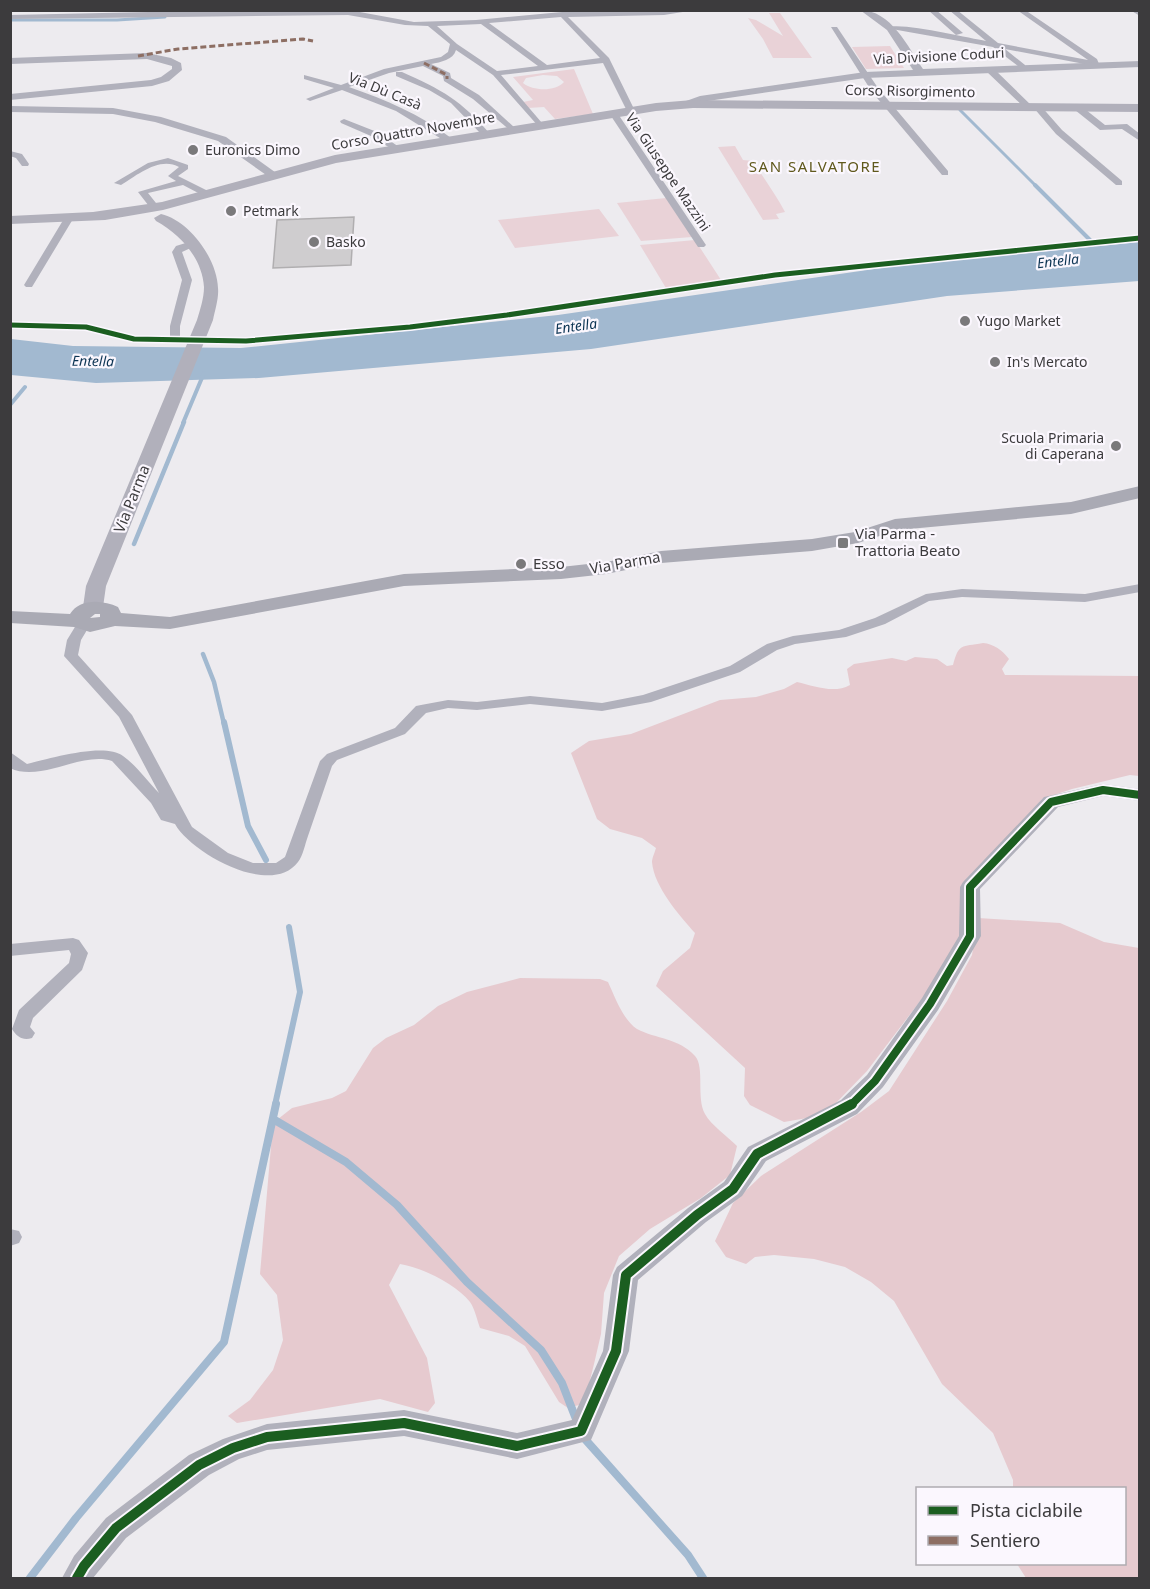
<svg xmlns="http://www.w3.org/2000/svg" width="1150" height="1589" viewBox="0 0 1150 1589" font-family="'Noto Sans',sans-serif">
  <style>
    .green { fill: #e9d2d7; fill-rule: evenodd }
    .forest { fill: #e6cacf }
    .water { fill: #a2b9d0 }
    .lines { fill: none; stroke-linecap: round; stroke-linejoin: round }
    .stream-far4 { stroke: #a2b9d0; stroke-width: 3 }
    .stream-far3 { stroke: #a2b9d0; stroke-width: 4 }
    .stream-far2 { stroke: #a2b9d0; stroke-width: 4.5 }
    .stream-far1 { stroke: #a2b9d0; stroke-width: 6 }
    .stream { stroke: #a2b9d0; stroke-width: 8 }
    .building { fill: #cfcdcf; stroke: #b0aeb0; stroke-width: 1.5 }
    .minor { fill: #b1b1bc; fill-rule: evenodd }
    .tertiary { fill: #b1b1bc; fill-rule: evenodd }
    .secondary { fill: #b1b0bb; fill-rule: evenodd }
    .primary { fill: #aaaab4; fill-rule: evenodd }
    .quiet { stroke: #8d6e63; stroke-width: 3; stroke-dasharray: 6 3; stroke-linecap: butt }
    .cycleway-far2-casing { stroke: #fbf7fe; stroke-width: 8 }
    .cycleway-far1-casing { stroke: #fbf7fe; stroke-width: 12 }
    .cycleway-casing { stroke: #fbf7fe; stroke-width: 14 }
    .cycleway-far2 { stroke: #1b5e20; stroke-width: 5 }
    .cycleway-far1 { stroke: #1b5e20; stroke-width: 8 }
    .cycleway { stroke: #1b5e20; stroke-width: 10 }
    .poi-dot { fill: #7a797b; stroke: #fbf7fe; stroke-width: 2 }
    .labels { text-anchor: middle; stroke-width: 4.5; stroke-linejoin: round; paint-order: stroke }
    .far-street-label { font-size: 14px; fill: #3c3b3d; stroke: #fbf7fe }
    .far-poi-label { font-size: 14px; fill: #3c3b3d; stroke: #fbf7fe; text-anchor: start }
    .far-water-label { font-size: 14px; font-style: italic; fill: #0c3453; stroke: #fbf7fe }
    .far-quarter-label { font-size: 15px; letter-spacing: 1.5px; fill: #60591d; stroke: #fbf7fe }
    .street-label { font-size: 15px; fill: #3c3b3d; stroke: #fbf7fe }
    .poi-label { font-size: 15px; fill: #3c3b3d; stroke: #fbf7fe; text-anchor: start }
  </style>
  <rect width="100%" height="100%" fill="#edebef"/>
  <!-- green -->
  <path class="green" d="M769 13H780L812 58H773L763 39 748 18 756 20 783 36Z
    M890 46 904 68 866 69 852 47Z
    M574 69 593 114 555 119 544 107 528 108 523 102 533 100 513 77ZM543 75 557 76 564 82C555 92 533 91 523 83L526 78Z
    M735 146 743 160 754 161C763 179 776 194 785 212L776 214 779 219 763 220 718 147Z
    M666 198 692 237 641 241 617 203Z
    M599 209 619 236 515 248 498 220Z
    M695 240 723 283 666 288 640 245Z"/>
  <!-- forest -->
  <path class="forest" d="M983 643C994 644 1002 650 1009 659L1002 669 1005 675 1139 676V776L1130 775 1072 789 1042 799 1010 839 967 878 961 889 962 933 946 967 867 1071 836 1103 813 1117 784 1122 750 1105 744 1096 745 1068 656 986 663 971 690 948 695 933C680 916 654 887 652 862 652 858 655 852 656 848L642 838 610 829 597 819 571 753 589 741 631 734 720 700 756 697 784 689 797 682C814 686 834 694 850 685L847 669 854 664 892 658 906 661 915 657 937 659 947 666 953 665C959 643 961 647 983 643Z
    M978 918 1060 923 1104 942 1139 948V1578H1026L1017 1564H1124V1488H1013V1480L993 1433 942 1384 894 1301 871 1282 845 1267 814 1259 774 1255 755 1257 746 1264 726 1257 715 1241 733 1203 761 1176 861 1112 889 1091 947 1001 972 955Z
    M520 978 600 979 608 982C615 997 623 1020 637 1029 656 1039 679 1038 695 1056 705 1067 696 1098 705 1114 711 1125 728 1137 737 1146L730 1175 701 1198 650 1229 619 1256 604 1293 601 1334 594 1364 586 1396 579 1405 568 1408 559 1402 525 1346 509 1336 480 1328C477 1320 475 1309 470 1302 456 1284 421 1267 400 1264L389 1285 427 1358 435 1403 428 1412 380 1399 237 1423 228 1416 250 1400 273 1370 283 1340 277 1295 260 1274 273 1123 292 1108 332 1098 346 1091 373 1048 386 1038 414 1025 438 1006 467 992Z"/>
  <!-- water -->
  <path class="water" d="M1139 242V281L947 296 591 349 259 378 96 383 11 375V339L73 346 241 348 558 315 888 267Z"/>
  <g class="lines">
    <!-- stream-far4 -->
    <path class="stream-far4" d="M10 20H117L165 17
      M960 110 1037 187"/>
    <!-- stream-far3 -->
    <path class="stream-far3" d="M1035 185 1101 251
      M10 405 25 387
      M183 423 204 373"/>
    <!-- stream-far2 -->
    <path class="stream-far2" d="M134 544 184 422
      M203 654 214 682 224 724"/>
    <!-- stream-far1 -->
    <path class="stream-far1" d="M224 722 248 826 266 860
      M275 1105 300 992 289 927"/>
    <!-- stream -->
    <path class="stream" d="M273 1119 346 1162 397 1205 467 1282 541 1350 562 1383 576 1419
      M584 1438 688 1555 703 1578
      M30 1578 76 1518 224 1342 276 1104"/>
  </g>
  <!-- building -->
  <path class="building" d="M354 217 351 265 273 268 277 220Z"/>
  <g class="lines">
    <!-- minor -->
    <path class="minor" d="M240 10H349L414 22 476 20 562 12 695 10 664 15 568 17 609 58 635 111 631 113 627 111 603 63 501 75 542 123 543 125 539 127 493 75 456 50C453 60 441 62 431 64L450 73 451 78 479 95 515 128V132H512L473 99 444 81 443 76 423 66 389 73 349 87C386 100 420 114 451 138L452 140 448 143 396 111 342 90 310 101 306 99 334 88 304 79V75L341 85 384 69 441 57 448 52 450 44 428 26 405 25 348 15 10 19V15ZM561 17 600 58 547 65 489 23ZM481 24 538 66 497 71 457 44 437 26Z
      M928 10H936L963 33 956 35Z
      M949 10H957L998 43 1088 60 1017 10H1025L1097 59 1099 64 1095 66 1005 49 1025 65V69H1022L993 47 886 28C899 21 967 38 986 41Z
      M1130 10H1139L1140 16Z
      M831 27H837L878 88 948 171V175H942L872 92Z
      M986 67H992L1033 107 1040 105 1062 130 1122 181V185H1116L1056 134 1033 107 1026 109 986 71Z
      M396 72H402C441 89 462 101 490 134L483 136 451 103 429 90 396 76Z
      M1075 106H1081L1105 125 1127 124 1140 134V141L1122 129 1100 130 1075 110Z
      M610 111H616L706 245 704 247H698L609 113Z
      M344 119 377 132 402 149 395 151 371 136 341 123 340 121Z
      M10 151 22 154 29 164 28 166H22L16 158 10 156Z
      M168 158 188 165V169L178 176 210 192V196H204L183 185 148 193 160 208 152 210 138 192 176 181 168 176 179 167C160 156 137 175 121 185L114 183 148 163Z
      M65 217 73 219 32 287H26L24 285Z
      M192 241 195 242V246L182 252 192 280 180 326V340L175 343 170 340V326L182 280 172 252 176 246Z
      M1140 584V592L1085 602 962 597 929 601 885 624 846 637 795 644 777 650 740 672 651 702 602 711 530 704 477 710 448 708 426 713 405 734 337 760 332 766C324 789 316 813 308 836 305 844 303 856 298 862 271 898 191 853 175 824L161 820 151 803 112 761C81 751 41 783 10 768V752L27 764C49 759 104 742 123 756 136 765 147 781 159 793L119 717 64 656 67 640 78 622H88L90 625 81 640 78 655 132 715 192 827 228 853 253 863H276L285 857 320 761 327 754 395 728 416 706 421 705 448 700 477 702 530 696 602 703 643 695 730 666 767 644 793 636 839 630 875 618 926 594 962 589 1085 594Z
      M73 938 79 940 88 953 82 970 33 1018 30 1027 35 1033 32 1038C23 1041 17 1037 12 1029L19 1010 69 963 71 954 69 950 10 956V944Z
      M10 1229 19 1231 22 1237 19 1243 10 1246Z"/>
    <!-- tertiary -->
    <path class="tertiary" d="M860 10C891 10 908 47 923 69L1140 61V67L865 78 701 102 680 108 675 105 700 96 865 72 913 70 887 30Z
      M147 53 171 58 181 63 182 70 169 81 152 86 10 100V94L151 80 161 77 172 69V66L147 59 10 64V58Z
      M10 106 113 108 161 117 226 137 279 175 273 178 269 177 218 141 155 122 113 114 10 112Z
      M1103 784 1140 789V801L1103 796 1058 807 980 889 981 936 938 1010 883 1087 857 1114 766 1161 742 1196 706 1222 638 1280 629 1351 591 1440 517 1459 404 1436 267 1450 239 1459 209 1475 126 1538 93 1578H62L74 1556 106 1518 189 1455 223 1439 267 1424 404 1410 517 1433 572 1420 603 1351 613 1275 617 1267 688 1208 724 1182 748 1147 841 1100 867 1075 922 998 959 936 960 887 963 882 1044 797Z"/>
    <!-- secondary -->
    <path class="secondary" d="M693 100 1140 104V112L693 108 656 111 336 163 163 210 105 220 10 224V216L93 212 162 202 335 155 656 103Z
      M161 214C190 221 217 259 218 288 219 298 215 310 213 320L106 586 103 607 100 611H86L83 607 86 586 197 320C200 310 204 298 204 287 202 258 181 235 156 221L154 218Z"/>
    <!-- primary -->
    <path class="primary" d="M1140 486V498L1071 514 898 530 858 543 812 551 661 563 606 574 561 579 404 586 170 629 115 626 90 632 74 627 10 623V611L70 614C80 598 103 600 118 607L121 613 170 617 404 574 561 567 606 562 661 551 812 539 855 532 895 519 1071 502ZM95 614H100V617L90 618Z"/>
    <!-- quiet -->
    <path class="quiet" d="M138 56 178 49 303 39 313 41
      M424 63 447 75V79"/>
    <defs>
      <path id="cycleway-far2" d="M10 325 86 327 134 339 246 341 410 327 507 315 775 275 1140 238"/>
      <path id="cycleway-far1" d="M851 1105 875 1081 930 1004 970 936V887L1051 802 1103 790 1140 795"/>
      <path id="cycleway" d="M77 1578 84 1566 116 1528 199 1465 233 1448 267 1437 404 1423 517 1446 581 1431 616 1351 626 1275 697 1215 733 1189 757 1154 852 1104"/>
    </defs>
    <!-- cycleway-far2 casing -->
    <use href="#cycleway-far2" class="cycleway-far2-casing"/>
    <!-- cycleway-far1 casing -->
    <use href="#cycleway-far1" class="cycleway-far1-casing"/>
    <!-- cycleway casing -->
    <use href="#cycleway" class="cycleway-casing"/>
    <!-- cycleway-far2 -->
    <use href="#cycleway-far2" class="cycleway-far2"/>
    <!-- cycleway-far1 -->
    <use href="#cycleway-far1" class="cycleway-far1"/>
    <!-- cycleway -->
    <use href="#cycleway" class="cycleway"/>
  </g>
  <!-- markers -->
  <g class="poi-dot">
    <circle cx="193" cy="150" r="6"/>
    <circle cx="231" cy="211" r="6"/>
    <circle cx="314" cy="242" r="6"/>
    <circle cx="965" cy="321" r="6"/>
    <circle cx="995" cy="362" r="6"/>
    <circle cx="1116" cy="446" r="6"/>
    <rect x="837" y="537" width="12" height="12" rx="3"/>
    <circle cx="521" cy="564" r="6"/>
  </g>
  <g class="labels">
    <!-- far-street labels -->
    <g class="far-street-label">
      <text transform="translate(939 56) rotate(-3)" y="5">Via Divisione Coduri</text>
      <text transform="translate(385 91) rotate(22)" y="5">Via Dù Casà</text>
      <text transform="translate(910 91) rotate(1)" y="5">Corso Risorgimento</text>
      <text transform="translate(413 131) rotate(-10)" y="5">Corso Quattro Novembre</text>
      <text transform="translate(668 172) rotate(56)" y="5">Via Giuseppe Mazzini</text>
    </g>
    <!-- far-poi labels -->
    <g class="far-poi-label">
      <text x="205" y="155">Euronics Dimo</text>
      <text x="243" y="216">Petmark</text>
      <text x="326" y="247">Basko</text>
      <text x="977" y="326">Yugo Market</text>
      <text x="1007" y="367">In's Mercato</text>
      <text x="1104" y="443" text-anchor="end">Scuola Primaria<tspan x="1104" dy="16">di Caperana</tspan></text>
    </g>
    <!-- far-water labels -->
    <g class="far-water-label">
      <text transform="translate(1058 261) rotate(-6)" y="5">Entella</text>
      <text transform="translate(576 326) rotate(-8)" y="5">Entella</text>
      <text transform="translate(93 361) rotate(1)" y="5">Entella</text>
    </g>
    <!-- far-quarter labels -->
    <g class="far-quarter-label">
      <text x="815" y="172">SAN SALVATORE</text>
    </g>
    <!-- street labels -->
    <g class="street-label">
      <text transform="translate(132 499) rotate(-68)" y="5">Via Parma</text>
      <text transform="translate(625 563) rotate(-10)" y="5">Via Parma</text>
    </g>
    <!-- poi labels -->
    <g class="poi-label">
      <text x="855" y="539">Via Parma -<tspan x="855" dy="17">Trattoria Beato</tspan></text>
      <text x="533" y="569">Esso</text>
    </g>
  </g>
  <!-- border -->
  <rect width="1150" height="1589" fill="none" stroke="#3c3b3d" stroke-width="24"/>
  <!-- legend -->
  <rect x="916" y="1487" width="210" height="78" fill="#fbf7fe" stroke="#afacb1" stroke-width="1.5"/>
  <rect x="928" y="1506" width="30" height="9" fill="#1b5e20" stroke="#afacb1" stroke-width="1.5"/>
  <text x="970" y="1517" font-size="18" fill="#3c3b3d">Pista ciclabile</text>
  <rect x="928" y="1536" width="30" height="9" fill="#8d6e63" stroke="#afacb1" stroke-width="1.5"/>
  <text x="970" y="1547" font-size="18" fill="#3c3b3d">Sentiero</text>
</svg>
